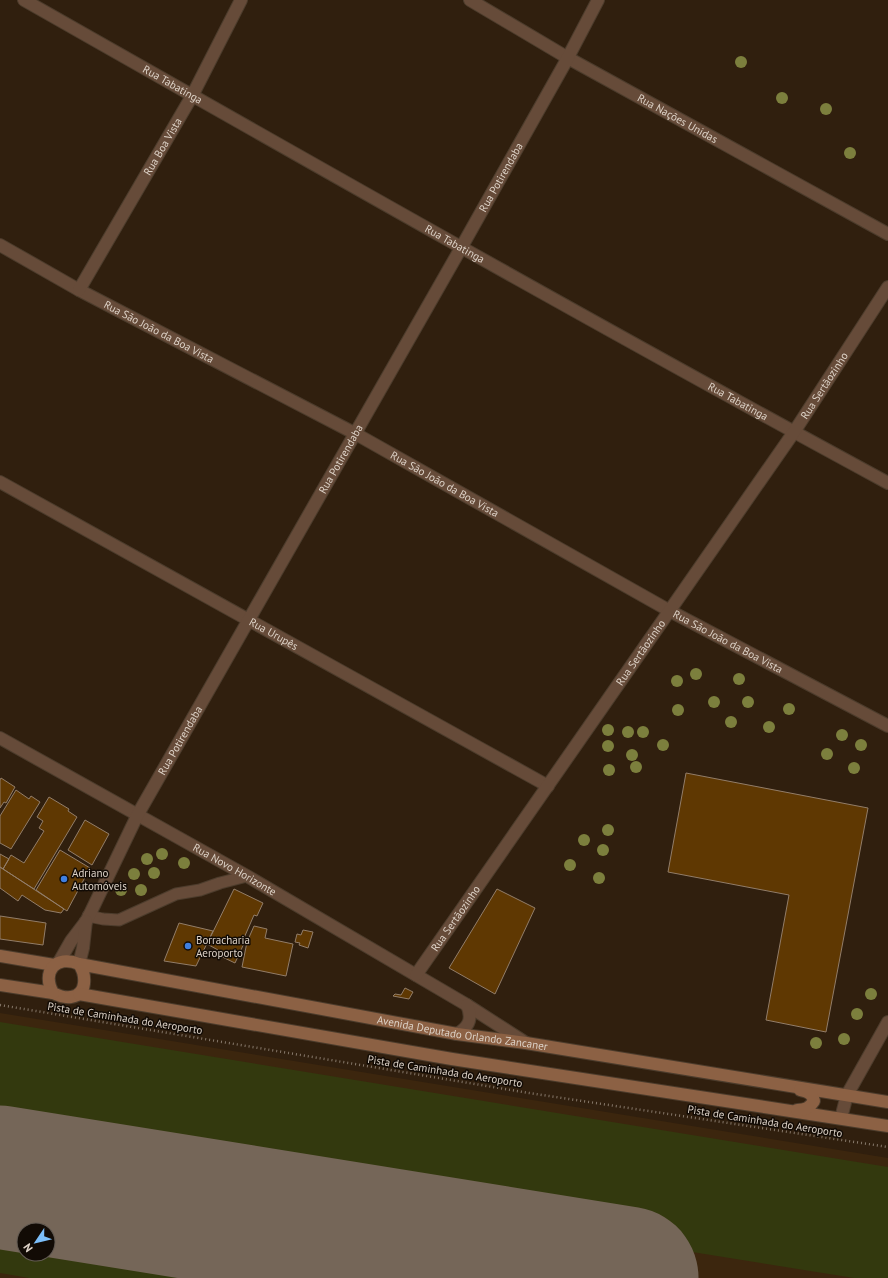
<svg xmlns="http://www.w3.org/2000/svg" width="888" height="1278" viewBox="0 0 888 1278" font-family="'PT Sans',sans-serif">
  <style>
    .built { fill: #3c260e; fill-rule: evenodd }
    .green { fill: #33390e; fill-rule: evenodd }
    .lines { fill: none; stroke-linecap: round; stroke-linejoin: round }
    .runway { stroke: #756658; stroke-width: 143 }
    .building { fill: #5f3802; stroke: #927d69 }
    .lane-casing { stroke: #4c3c2c; stroke-width: 13 }
    .street-casing { stroke: #4c3c2c; stroke-width: 14 }
    .secondary-casing { stroke: #4c3c2c; stroke-width: 14 }
    .path { stroke: #86786a; stroke-width: 2.5; stroke-dasharray: 1 3; stroke-linecap: butt }
    .lane { stroke: #664b39; stroke-width: 11 }
    .street { stroke: #664b39; stroke-width: 12 }
    .secondary { stroke: #8c6144; stroke-width: 12 }
    .tree { fill: #7c7f3d }
    .shop-dot { fill: #3f7fe0; stroke: #120b05; stroke-width: 1.5 }
    .labels { text-anchor: middle; stroke-width: 3; stroke-linejoin: round; paint-order: stroke }
    .street-label { font-size: 11px; fill: #ddd2c7; stroke: #120b05 }
    .poi-label { font-size: 11px; fill: #ddd2c7; stroke: #120b05; text-anchor: start }
  </style>
  <rect width="100%" height="100%" fill="#301f0e"/>
  <!-- built -->
  <path class="built" d="M0 1013 888 1158V1278H0ZM24 1230H48V1254H24Z"/>
  <!-- green -->
  <path class="green" d="M0 1022 888 1167V1278H854L0 1141Z
    M0 1209 423 1278H29L0 1273ZM24 1230H48V1254H24Z"/>
  <g class="lines">
    <!-- runway -->
    <path class="runway" d="M0 1177 627 1278"/>
  </g>
  <!-- building -->
  <path class="building" d="M686 773 868 808 826 1032 766 1020 789 895 668 872Z
    M1 778 15 787 6 803 4 802 0 808V780Z
    M16 790 29 799 31 796 40 802 11 849 0 843V816Z
    M49 797 69 809 68 811 77 817 34 889 3 869 11 855 24 863 44 831 39 828 43 821 37 817Z
    M85 820 109 834 92 865 68 850Z
    M60 850 90 868 67 911 36 890Z
    M0 854 9 859 3 869 0 867Z
    M0 867 64 909 61 913 45 910 22 895 18 901 0 888Z
    M234 889 263 903 257 916 254 915 244 938 246 939 235 963 216 954 218 950 207 944Z
    M497 889 535 908 495 994 449 968Z
    M0 916 46 923 43 945 0 939Z
    M179 923 213 931 196 966 164 961Z
    M254 926 267 929 265 938 293 944 286 976 242 967 247 942Z
    M303 930 313 932 308 948 299 945 300 943 295 942 297 934 301 935Z
    M405 988 413 992 409 999 393 996 395 994 401 995Z"/>
  <g class="lines">
    <defs>
      <path id="lane" d="M88 916 103 919 119 920 176 894 200 890 220 883 247 876"/>
      <g id="street">
        <path id="s1" d="M24 0C311 163 598 326 888 483"/>
        <path id="s2" d="M470 0 568 58 888 234"/>
        <path id="s3" d="M0 245 79 290 356 434 670 611 888 726"/>
        <path id="s4" d="M79 290 192 96 241 0"/>
        <path id="s5" d="M0 482 548 786"/>
        <path id="s6" d="M0 738 247 876 467 1005 526 1043"/>
        <path id="s7" d="M59 962 71 941 87 920 138 814 461 248 565 63 598 0"/>
        <path d="M79 964 83 948 86 921"/>
        <path id="s8" d="M416 975 794 432 888 287"/>
        <path d="M457 1034C469 1027 473 1019 467 1005"/>
        <path d="M841 1118 847 1095 888 1022"/>
      </g>
      <g id="secondary">
        <path d="M0 956 54 965"/>
        <path id="s9" d="M79 964C86 974 88 995 71 997 65 998 59 996 53 993 41 972 56 954 79 964L457 1034 526 1043 888 1102"/>
        <path d="M0 985 53 993"/>
        <path d="M79 994 452 1059 888 1126"/>
        <path d="M797 1110C806 1110 809 1108 814 1101 812 1093 808 1092 800 1090"/>
      </g>
    </defs>
    <!-- lane casing -->
    <use href="#lane" class="lane-casing"/>
    <!-- street casing -->
    <use href="#street" class="street-casing"/>
    <!-- secondary casing -->
    <use href="#secondary" class="secondary-casing"/>
    <!-- path -->
    <path class="path" d="M0 1005 529 1093 888 1147"/>
    <!-- lane -->
    <use href="#lane" class="lane"/>
    <!-- street -->
    <use href="#street" class="street"/>
    <!-- secondary -->
    <use href="#secondary" class="secondary"/>
  </g>
  <!-- trees -->
  <g class="tree">
    <circle cx="741" cy="62" r="6"/>
    <circle cx="782" cy="98" r="6"/>
    <circle cx="826" cy="109" r="6"/>
    <circle cx="850" cy="153" r="6"/>
    <circle cx="696" cy="674" r="6"/>
    <circle cx="739" cy="679" r="6"/>
    <circle cx="677" cy="681" r="6"/>
    <circle cx="714" cy="702" r="6"/>
    <circle cx="748" cy="702" r="6"/>
    <circle cx="789" cy="709" r="6"/>
    <circle cx="678" cy="710" r="6"/>
    <circle cx="731" cy="722" r="6"/>
    <circle cx="769" cy="727" r="6"/>
    <circle cx="608" cy="730" r="6"/>
    <circle cx="628" cy="732" r="6"/>
    <circle cx="643" cy="732" r="6"/>
    <circle cx="842" cy="735" r="6"/>
    <circle cx="663" cy="745" r="6"/>
    <circle cx="861" cy="745" r="6"/>
    <circle cx="608" cy="746" r="6"/>
    <circle cx="827" cy="754" r="6"/>
    <circle cx="632" cy="755" r="6"/>
    <circle cx="636" cy="767" r="6"/>
    <circle cx="854" cy="768" r="6"/>
    <circle cx="609" cy="770" r="6"/>
    <circle cx="608" cy="830" r="6"/>
    <circle cx="584" cy="840" r="6"/>
    <circle cx="603" cy="850" r="6"/>
    <circle cx="162" cy="854" r="6"/>
    <circle cx="147" cy="859" r="6"/>
    <circle cx="184" cy="863" r="6"/>
    <circle cx="570" cy="865" r="6"/>
    <circle cx="154" cy="873" r="6"/>
    <circle cx="134" cy="874" r="6"/>
    <circle cx="599" cy="878" r="6"/>
    <circle cx="121" cy="890" r="6"/>
    <circle cx="141" cy="890" r="6"/>
    <circle cx="871" cy="994" r="6"/>
    <circle cx="857" cy="1014" r="6"/>
    <circle cx="844" cy="1039" r="6"/>
    <circle cx="816" cy="1043" r="6"/>
  </g>
  <!-- markers -->
  <g class="shop-dot">
    <circle cx="64" cy="879" r="4"/>
    <circle cx="188" cy="946" r="4"/>
  </g>
  <g class="labels">
    <!-- street labels -->
    <g class="street-label">
      <text dy="4" stroke="none"><textPath href="#s1" startOffset="171">Rua Tabatinga</textPath></text>
      <text dy="4" stroke="none"><textPath href="#s2" startOffset="239">Rua Nações Unidas</textPath></text>
      <text dy="4" stroke="none"><textPath href="#s4" startOffset="166">Rua Boa Vista</textPath></text>
      <text dy="4" stroke="none"><textPath href="#s7" startOffset="901">Rua Potirendaba</textPath></text>
      <text dy="4" stroke="none"><textPath href="#s1" startOffset="495">Rua Tabatinga</textPath></text>
      <text dy="4" stroke="none"><textPath href="#s3" startOffset="181">Rua São João da Boa Vista</textPath></text>
      <text dy="4" stroke="none"><textPath href="#s8" startOffset="717">Rua Sertãozinho</textPath></text>
      <text dy="4" stroke="none"><textPath href="#s1" startOffset="819">Rua Tabatinga</textPath></text>
      <text dy="4" stroke="none"><textPath href="#s7" startOffset="577">Rua Potirendaba</textPath></text>
      <text dy="4" stroke="none"><textPath href="#s3" startOffset="505">Rua São João da Boa Vista</textPath></text>
      <text dy="4" stroke="none"><textPath href="#s5" startOffset="313">Rua Urupês</textPath></text>
      <text dy="4" stroke="none"><textPath href="#s3" startOffset="829">Rua São João da Boa Vista</textPath></text>
      <text dy="4" stroke="none"><textPath href="#s8" startOffset="393">Rua Sertãozinho</textPath></text>
      <text dy="4" stroke="none"><textPath href="#s7" startOffset="253">Rua Potirendaba</textPath></text>
      <text dy="4" stroke="none"><textPath href="#s6" startOffset="269">Rua Novo Horizonte</textPath></text>
      <text dy="4" stroke="none"><textPath href="#s8" startOffset="69">Rua Sertãozinho</textPath></text>
      <text transform="translate(125 1018) rotate(9)" y="4">Pista de Caminhada do Aeroporto</text>
      <text dy="4" stroke="none"><textPath href="#s9" startOffset="505">Avenida Deputado Orlando Zancaner</textPath></text>
      <text transform="translate(445 1071) rotate(9)" y="4">Pista de Caminhada do Aeroporto</text>
      <text transform="translate(765 1121) rotate(9)" y="4">Pista de Caminhada do Aeroporto</text>
    </g>
    <!-- poi labels -->
    <g class="poi-label">
      <text x="72" y="877">Adriano<tspan x="72" dy="13">Automóveis</tspan></text>
      <text x="196" y="944">Borracharia<tspan x="196" dy="13">Aeroporto</tspan></text>
    </g>
  </g>
  <!-- north arrow -->
  <g transform="translate(36 1242) rotate(235)"><circle r="19" fill="#120b05" stroke="#635b53"/>
  <path d="M0-3L7 15L0 10L-7 15Z" fill="#7cbef9"/>
  <text y="-6" font-size="11" font-weight="bold" text-anchor="middle" fill="#ddd2c7">N</text>
  </g>
</svg>
